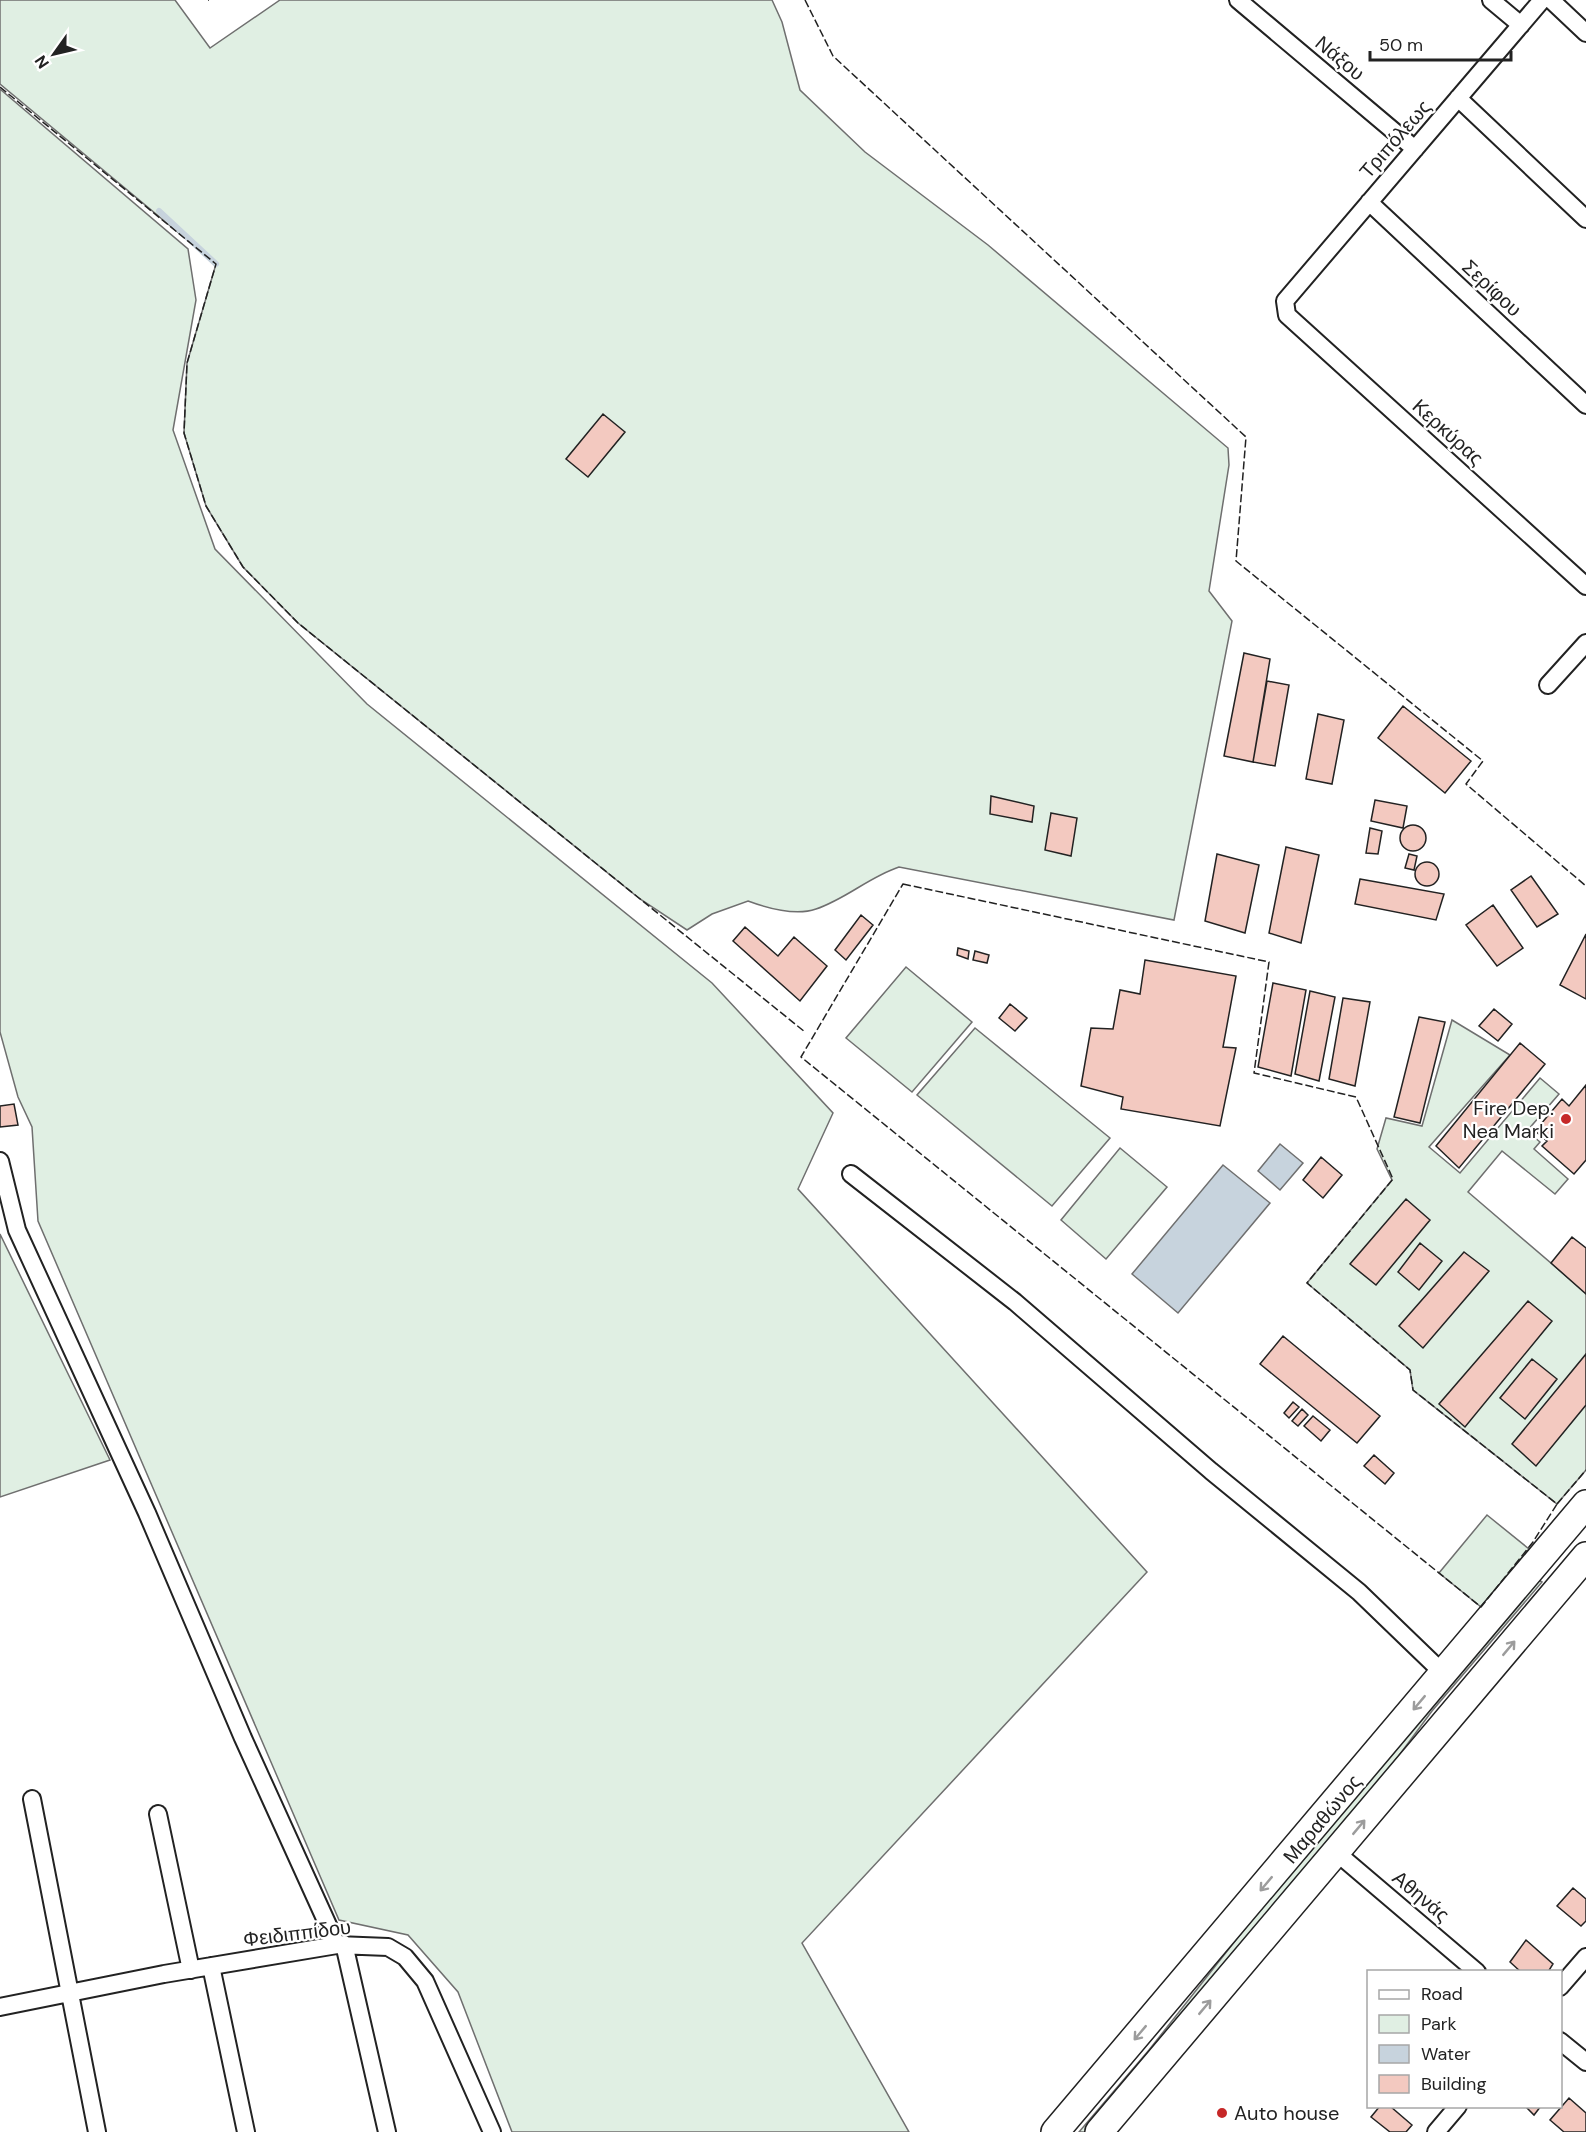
<svg xmlns="http://www.w3.org/2000/svg" width="1586" height="2132" viewBox="0 0 1586 2132" font-family="'DM Sans',sans-serif">
  <style>
    .green { fill: #e0efe3; stroke: #6f6f6f; stroke-width: 1.5 }
    .water { fill: #c7d3dd; stroke: #6f6f6f; stroke-width: 1.5 }
    .lines { fill: none; stroke-linecap: round; stroke-linejoin: round }
    .stream { stroke: #c7d3dd; stroke-width: 6 }
    .building { fill: #f3c9c0; stroke: #222; stroke-width: 1.5 }
    .street-casing { stroke: #222; stroke-width: 20 }
    .primary-casing { stroke: #222; stroke-width: 30 }
    .street { stroke: #fff; stroke-width: 16 }
    .primary { stroke: #fff; stroke-width: 27 }
    .fence { stroke: #222; stroke-width: 1.5; stroke-dasharray: 8 3; stroke-linecap: butt }
    .oneway { stroke: #9c9c9c }
    .poi-dot { fill: #c62828; stroke: #fff; stroke-width: 2 }
    .labels { text-anchor: middle; stroke-width: 4.5; stroke-linejoin: round; paint-order: stroke }
    .street-label { font-size: 20px; fill: #222; stroke: #fff }
    .poi-label { font-size: 20px; fill: #222; stroke: #fff; text-anchor: end }
  </style>
  <rect width="100%" height="100%" fill="#fff"/>
  <!-- green -->
  <path class="green" d="M0 0H175L210 48 280 0H772L782 22 800 90 865 152 988 245 1228 448 1229 465 1209 591 1232 621 1174 920 899 867C869 877 846 899 816 909 796 916 767 908 748 901L712 914 687 930 640 899 298 623 243 567 206 506 184 433 187 363 216 264 0 84Z
    M0 89 188 249 196 300 173 430 215 549 367 704 712 983 833 1113 798 1189 1147 1572 802 1943 909 2132H512L458 1992 408 1935 339 1920 38 1221 32 1127 18 1097 0 1032Z
    M906 967 972 1022 912 1092 846 1038Z
    M1452 1020 1510 1055 1429 1147 1460 1173 1540 1078 1559 1094 1527 1131 1540 1142 1534 1149 1568 1179 1555 1194 1502 1151 1468 1192 1586 1293V1470L1557 1504 1413 1390 1410 1370 1307 1283 1392 1180 1377 1149 1386 1118 1422 1126Z
    M975 1028 1110 1138 1052 1206 917 1095Z
    M1120 1148 1167 1187 1106 1259 1061 1220Z
    M0 1234 110 1460 0 1497Z
    M1487 1515 1529 1549 1481 1607 1439 1573Z
    M1537 1579 1542 1582 1432 1711 1348 1824 1085 2132H1079L1149 2050 1273 1893Z"/>
  <!-- water -->
  <path class="water" d="M1280 1144 1303 1163 1280 1190 1258 1171Z
    M1223 1165 1270 1203 1178 1313 1132 1274Z"/>
  <g class="lines">
    <!-- stream -->
    <path class="stream" d="M159 211 216 264"/>
  </g>
  <!-- building -->
  <path class="building" d="M603 414 625 432 588 477 566 459Z
    M1244 653 1270 659 1253 762 1224 756Z
    M1267 681 1289 685 1275 766 1253 762Z
    M1403 706 1471 761 1445 793 1378 738Z
    M1318 714 1344 720 1332 784 1306 779Z
    M991 796 1034 806 1032 822 990 814Z
    M1375 800 1407 806 1403 828 1371 821Z
    M1051 813 1077 818 1071 856 1045 850Z
    M1400 838a13 13 0 1 1 26 0a13 13 0 1 1-26 0Z
    M1370 828 1382 831 1378 854 1366 853Z
    M1286 847 1319 855 1301 943 1269 933Z
    M1217 854 1259 865 1245 933 1205 921Z
    M1409 854 1417 856 1414 870 1405 868Z
    M1415 874a12 12 0 1 1 24 0a12 12 0 1 1-24 0Z
    M1531 876 1558 914 1537 927 1511 890Z
    M1360 879 1444 894 1436 920 1355 904Z
    M1493 905 1523 948 1497 966 1466 925Z
    M861 915 873 925 846 960 835 950Z
    M745 927 778 956 794 937 827 966 800 1001 733 941Z
    M1586 934V999L1560 985Z
    M958 948 969 951 968 959 957 955Z
    M975 951 989 955 987 963 973 960Z
    M1145 960 1236 976 1223 1047 1236 1048 1220 1126 1121 1109 1123 1097 1081 1086 1091 1028 1113 1029 1120 990 1140 994Z
    M1273 983 1306 990 1291 1076 1258 1067Z
    M1310 991 1335 997 1319 1081 1295 1074Z
    M1343 998 1370 1002 1355 1086 1329 1079Z
    M1010 1004 1027 1018 1015 1031 999 1018Z
    M1494 1009 1512 1024 1498 1041 1479 1026Z
    M1419 1017 1445 1022 1420 1123 1394 1117Z
    M1520 1043 1545 1064 1459 1168 1436 1146Z
    M1586 1085V1160L1574 1174 1542 1146 1547 1141 1535 1131 1562 1099 1569 1106Z
    M14 1104 18 1125 0 1127V1106Z
    M1321 1157 1342 1175 1323 1198 1303 1180Z
    M1406 1199 1430 1220 1376 1285 1350 1264Z
    M1572 1237 1586 1248V1294L1551 1263Z
    M1420 1243 1442 1261 1419 1290 1398 1272Z
    M1464 1252 1489 1271 1423 1348 1399 1326Z
    M1528 1301 1552 1321 1465 1427 1439 1404Z
    M1283 1336 1380 1416 1357 1443 1260 1364Z
    M1586 1354V1405L1536 1466 1512 1444Z
    M1532 1359 1557 1379 1525 1419 1500 1398Z
    M1293 1402 1299 1407 1289 1418 1284 1413Z
    M1302 1409 1308 1415 1298 1426 1292 1421Z
    M1313 1416 1330 1430 1321 1441 1304 1426Z
    M1374 1455 1394 1473 1385 1484 1364 1466Z
    M1573 1888 1586 1899V1921L1581 1926 1557 1906Z
    M1526 1940 1553 1964 1548 1972H1521L1510 1962Z
    M1569 2098 1586 2113V2132H1564L1550 2120Z
    M1380 2106 1391 2107 1412 2125 1406 2132H1390L1371 2117Z
    M1525 2106H1541L1534 2115Z"/>
  <g class="lines">
    <defs>
      <path id="street" d="M1238 0 1415 149
        M1491 0 1521 25
        M1542 0 1285 301 1287 315 1586 586
        M1551 0 1586 33
        M1458 98 1586 219
        M1369 202 1586 405
        M1548 685 1586 643
        M0 1161 17 1230 147 1513 243 1738 337 1945
        M851 1174 1015 1302 1211 1471 1359 1592 1444 1674
        M32 1799 97 2132
        M158 1814 191 1970
        M1337 1853 1477 1972
        M344 1944 387 2132
        M211 1966 246 2132
        M1560 1987 1586 1957
        M0 2007 164 1974 337 1945 388 1947 405 1957 425 1981 492 2132
        M1560 2041 1586 2062
        M1436 2132 1458 2106"/>
      <path id="primary" d="M1055 2132 1586 1504
        M1099 2132 1586 1556"/>
    </defs>
    <!-- street casing -->
    <use href="#street" class="street-casing"/>
    <!-- primary casing -->
    <use href="#primary" class="primary-casing"/>
    <!-- street -->
    <use href="#street" class="street"/>
    <!-- primary -->
    <use href="#primary" class="primary"/>
    <!-- fence -->
    <path class="fence" d="M208 0H209
      M805 0 833 56 1246 437 1236 561 1483 761 1466 784 1586 886
      M0 87 216 264 187 363 184 433 206 506 243 567 298 623 805 1032
      M903 884 1269 962 1254 1073 1356 1097 1393 1179 1307 1283 1410 1370 1413 1390 1557 1504 1533 1542 1481 1607 801 1057Z
      M1557 1504 1586 1470"/>
  </g>
  <!-- one-way arrows -->
  <defs><path id="oneway-shaft" d="M-6 0H5M1.5-3L5.5 0L1.5 3" fill="none" stroke-width="1.6" stroke-linecap="round" stroke-linejoin="round" transform="scale(1.5)"/></defs>
  <g class="oneway">
    <use href="#oneway-shaft" transform="translate(1509 1648) rotate(-50)"/>
    <use href="#oneway-shaft" transform="translate(1419 1703) rotate(130)"/>
    <use href="#oneway-shaft" transform="translate(1359 1827) rotate(-50)"/>
    <use href="#oneway-shaft" transform="translate(1266 1884) rotate(130)"/>
    <use href="#oneway-shaft" transform="translate(1205 2007) rotate(-50)"/>
    <use href="#oneway-shaft" transform="translate(1140 2033) rotate(130)"/>
  </g>
  <!-- markers -->
  <g class="poi-dot">
    <circle cx="1566" cy="1119" r="6"/>
    <circle cx="1222" cy="2113" r="6"/>
  </g>
  <g class="labels">
    <!-- street labels -->
    <g class="street-label">
      <text transform="translate(1340 58) rotate(40)" y="7">Νάξου</text>
      <text transform="translate(1395 139) rotate(-49)" y="7">Τριπόλεως</text>
      <text transform="translate(1492 288) rotate(43)" y="7">Σερίφου</text>
      <text transform="translate(1448 432) rotate(42)" y="7">Κερκύρας</text>
      <text transform="translate(1322 1819) rotate(-50)" y="7">Μαραθώνος</text>
      <text transform="translate(1421 1896) rotate(40)" y="7">Αθηνάς</text>
      <text transform="translate(297 1933) rotate(-7)" y="7">Φειδιππίδου</text>
    </g>
    <!-- poi labels -->
    <g class="poi-label">
      <text x="1554" y="1115">Fire Dep.<tspan x="1554" dy="23">Nea Marki</tspan></text>
      <text x="1234" y="2120" text-anchor="start">Auto house</text>
    </g>
  </g>
  <!-- legend -->
  <rect x="1367" y="1970" width="195" height="138" fill="#ffffff" stroke="#a7a7a7" stroke-width="1.5"/>
  <rect x="1379" y="1990" width="30" height="9" fill="#ffffff" stroke="#a7a7a7" stroke-width="1.5"/>
  <text x="1421" y="2000" font-size="18" fill="#222222">Road</text>
  <rect x="1379" y="2015" width="30" height="18" fill="#e0efe3" stroke="#a7a7a7" stroke-width="1.5"/>
  <text x="1421" y="2030" font-size="18" fill="#222222">Park</text>
  <rect x="1379" y="2045" width="30" height="18" fill="#c7d3dd" stroke="#a7a7a7" stroke-width="1.5"/>
  <text x="1421" y="2060" font-size="18" fill="#222222">Water</text>
  <rect x="1379" y="2075" width="30" height="18" fill="#f3c9c0" stroke="#a7a7a7" stroke-width="1.5"/>
  <text x="1421" y="2090" font-size="18" fill="#222222">Building</text>
  <!-- north arrow -->
  <g transform="translate(54 54) rotate(236)" stroke="#ffffff" stroke-width="4.5" paint-order="stroke">
  <path d="M0-4.5L10 22L0 15L-10 22Z" fill="#222222"/>
  <text y="-9" font-size="16" font-weight="bold" text-anchor="middle" fill="#222222">N</text>
  </g>
  <!-- scale -->
  <path d="M1370 51v9h141v-9" fill="none" stroke="#222222" stroke-width="3"/>
  <text x="1379" y="51" font-size="18" fill="#222222" stroke="#ffffff" stroke-width="4.5" paint-order="stroke">50 m</text>
</svg>
